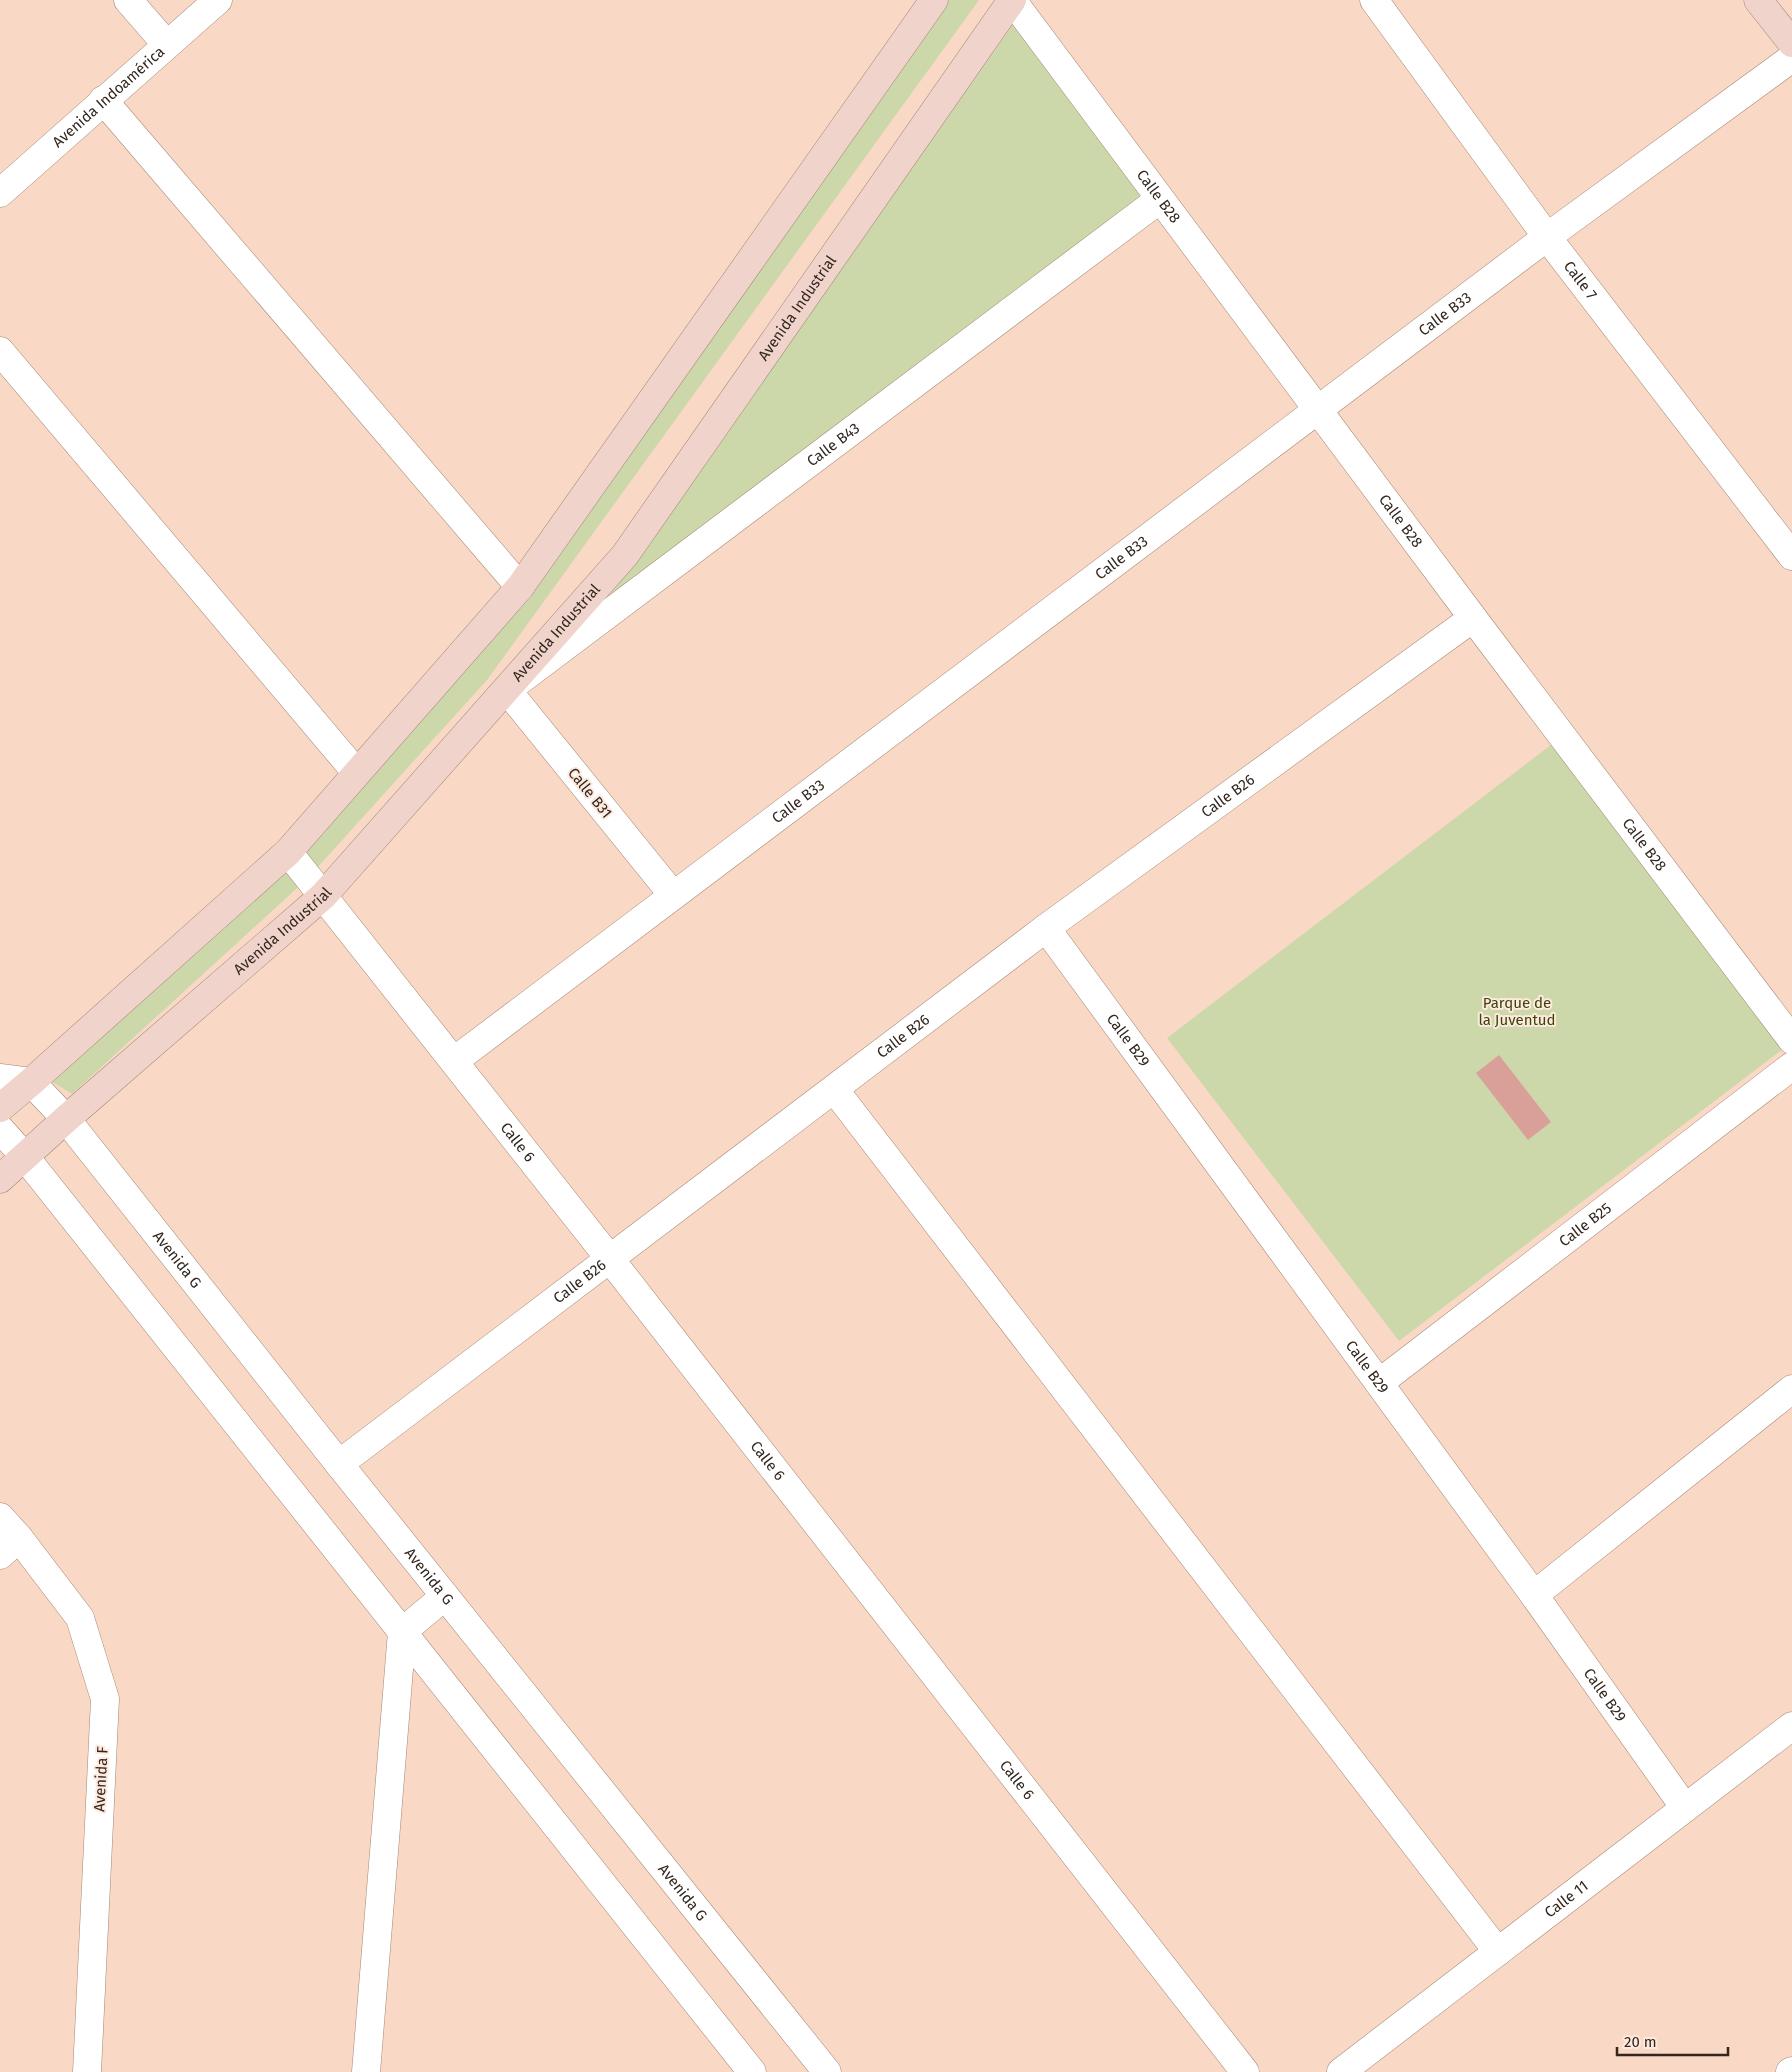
<svg xmlns="http://www.w3.org/2000/svg" width="1792" height="2072" viewBox="0 0 1792 2072" font-family="'Fira Sans',sans-serif">
  <style>
    .green { fill: #cdd8aa }
    .building { fill: #d9a09a }
    .lines { fill: none; stroke-linecap: round; stroke-linejoin: round }
    .minor-casing { stroke: #a48674; stroke-width: 29 }
    .tertiary-casing { stroke: #a48674; stroke-width: 29 }
    .secondary-casing { stroke: #a48674; stroke-width: 29 }
    .minor { stroke: #fff; stroke-width: 28 }
    .tertiary { stroke: #fff; stroke-width: 28 }
    .secondary { stroke: #f0d4cc; stroke-width: 28 }
    .labels { text-anchor: middle; stroke-width: 4; stroke-linejoin: round; paint-order: stroke }
    .street-label { font-size: 15px; fill: #32261e; stroke: #fde9dd }
    .park-label { font-size: 15px; fill: #3b440a; stroke: #fde9dd }
  </style>
  <rect width="100%" height="100%" fill="#f9d9c5"/>
  <!-- green -->
  <path class="green" d="M949 0H979L487 680 307 879 72 1094 49 1080 288 867 530 598Z
    M1013 25 1142 198 609 597Z
    M1556 741 1783 1049 1399 1341 1167 1038Z"/>
  <!-- building -->
  <path class="building" d="M1499 1055 1551 1122 1528 1140 1476 1073Z"/>
  <g class="lines">
    <defs>
      <g id="minor">
        <path d="M128 0 167 45"/>
        <path id="s1" d="M1012 0 1473 618 1792 1040"/>
        <path id="s2" d="M1374 0 1547 237 1792 556"/>
        <path d="M103 100 520 587"/>
        <path id="s3" d="M0 193 218 0"/>
        <path d="M0 351 356 772"/>
        <path id="s4" d="M288 852 610 1259 1245 2072"/>
        <path id="s5" d="M673 895 507 690 1160 199"/>
        <path id="s6" d="M1046 928 1534 1595 1685 1808"/>
        <path id="s7" d="M454 1061 1547 237 1792 58"/>
        <path d="M0 1078 31 1082"/>
        <path d="M834 1089 1498 1952"/>
        <path id="s8" d="M1379 1383 1792 1066"/>
        <path id="s9" d="M339 1464 1046 928 1473 618"/>
        <path d="M0 1517 19 1538 80 1618 105 1699 87 2072"/>
        <path d="M0 1555 19 1538"/>
        <path d="M1534 1595 1792 1389"/>
        <path d="M366 2072 402 1632 445 1596"/>
        <path id="s10" d="M1341 2072 1792 1726"/>
        <path d="M1790 2072 1792 2071"/>
      </g>
      <g id="tertiary">
        <path id="s11" d="M31 1082 66 1119 339 1464 827 2072"/>
        <path d="M0 1129 25 1157 752 2072"/>
      </g>
      <g id="secondary">
        <path d="M1758 0 1792 43"/>
        <path d="M0 1108 31 1082 288 852 520 587 934 0"/>
        <path id="s12" d="M0 1179 66 1119 323 896 625 555 1012 0"/>
      </g>
    </defs>
    <!-- minor casing -->
    <use href="#minor" class="minor-casing"/>
    <!-- tertiary casing -->
    <use href="#tertiary" class="tertiary-casing"/>
    <!-- secondary casing -->
    <use href="#secondary" class="secondary-casing"/>
    <!-- minor -->
    <use href="#minor" class="minor"/>
    <!-- tertiary -->
    <use href="#tertiary" class="tertiary"/>
    <!-- secondary -->
    <use href="#secondary" class="secondary"/>
  </g>
  <g class="labels">
    <!-- street labels -->
    <g class="street-label">
      <text dy="5" stroke="none"><textPath href="#s3" startOffset="145">Avenida Indoamérica</textPath></text>
      <text dy="5" stroke="none"><textPath href="#s1" startOffset="245">Calle B28</textPath></text>
      <text dy="5" stroke="none"><textPath href="#s2" startOffset="348">Calle 7</textPath></text>
      <text dy="5" stroke="none"><textPath href="#s12" startOffset="1186">Avenida Industrial</textPath></text>
      <text dy="5" stroke="none"><textPath href="#s7" startOffset="1241">Calle B33</textPath></text>
      <text dy="5" stroke="none"><textPath href="#s5" startOffset="672">Calle B43</textPath></text>
      <text dy="5" stroke="none"><textPath href="#s1" startOffset="650">Calle B28</textPath></text>
      <text dy="5" stroke="none"><textPath href="#s7" startOffset="836">Calle B33</textPath></text>
      <text dy="5" stroke="none"><textPath href="#s12" startOffset="781">Avenida Industrial</textPath></text>
      <text transform="translate(590 793) rotate(51)" y="5">Calle B31</text>
      <text dy="5" stroke="none"><textPath href="#s9" startOffset="1112">Calle B26</textPath></text>
      <text dy="5" stroke="none"><textPath href="#s7" startOffset="431">Calle B33</textPath></text>
      <text dy="5" stroke="none"><textPath href="#s1" startOffset="1055">Calle B28</textPath></text>
      <text dy="5" stroke="none"><textPath href="#s12" startOffset="376">Avenida Industrial</textPath></text>
      <text dy="5" stroke="none"><textPath href="#s9" startOffset="708">Calle B26</textPath></text>
      <text dy="5" stroke="none"><textPath href="#s6" startOffset="139">Calle B29</textPath></text>
      <text dy="5" stroke="none"><textPath href="#s4" startOffset="370">Calle 6</textPath></text>
      <text dy="5" stroke="none"><textPath href="#s8" startOffset="260">Calle B25</textPath></text>
      <text dy="5" stroke="none"><textPath href="#s11" startOffset="230">Avenida G</textPath></text>
      <text dy="5" stroke="none"><textPath href="#s9" startOffset="302">Calle B26</textPath></text>
      <text dy="5" stroke="none"><textPath href="#s6" startOffset="544">Calle B29</textPath></text>
      <text dy="5" stroke="none"><textPath href="#s4" startOffset="775">Calle 6</textPath></text>
      <text dy="5" stroke="none"><textPath href="#s11" startOffset="635">Avenida G</textPath></text>
      <text dy="5" stroke="none"><textPath href="#s6" startOffset="949">Calle B29</textPath></text>
      <text transform="translate(101 1779) rotate(-87)" y="5">Avenida F</text>
      <text dy="5" stroke="none"><textPath href="#s4" startOffset="1180">Calle 6</textPath></text>
      <text dy="5" stroke="none"><textPath href="#s11" startOffset="1040">Avenida G</textPath></text>
      <text dy="5" stroke="none"><textPath href="#s10" startOffset="284">Calle 11</textPath></text>
    </g>
    <!-- park labels -->
    <g class="park-label">
      <text x="1517" y="1008">Parque de<tspan x="1517" dy="17">la Juventud</tspan></text>
    </g>
  </g>
  <!-- scale -->
  <path d="M1617 2047v8h111v-8" fill="none" stroke="#32261e" stroke-width="2.5"/>
  <text x="1624" y="2047" font-size="15" fill="#32261e" stroke="#fde9dd" stroke-width="4" paint-order="stroke">20 m</text>
</svg>
